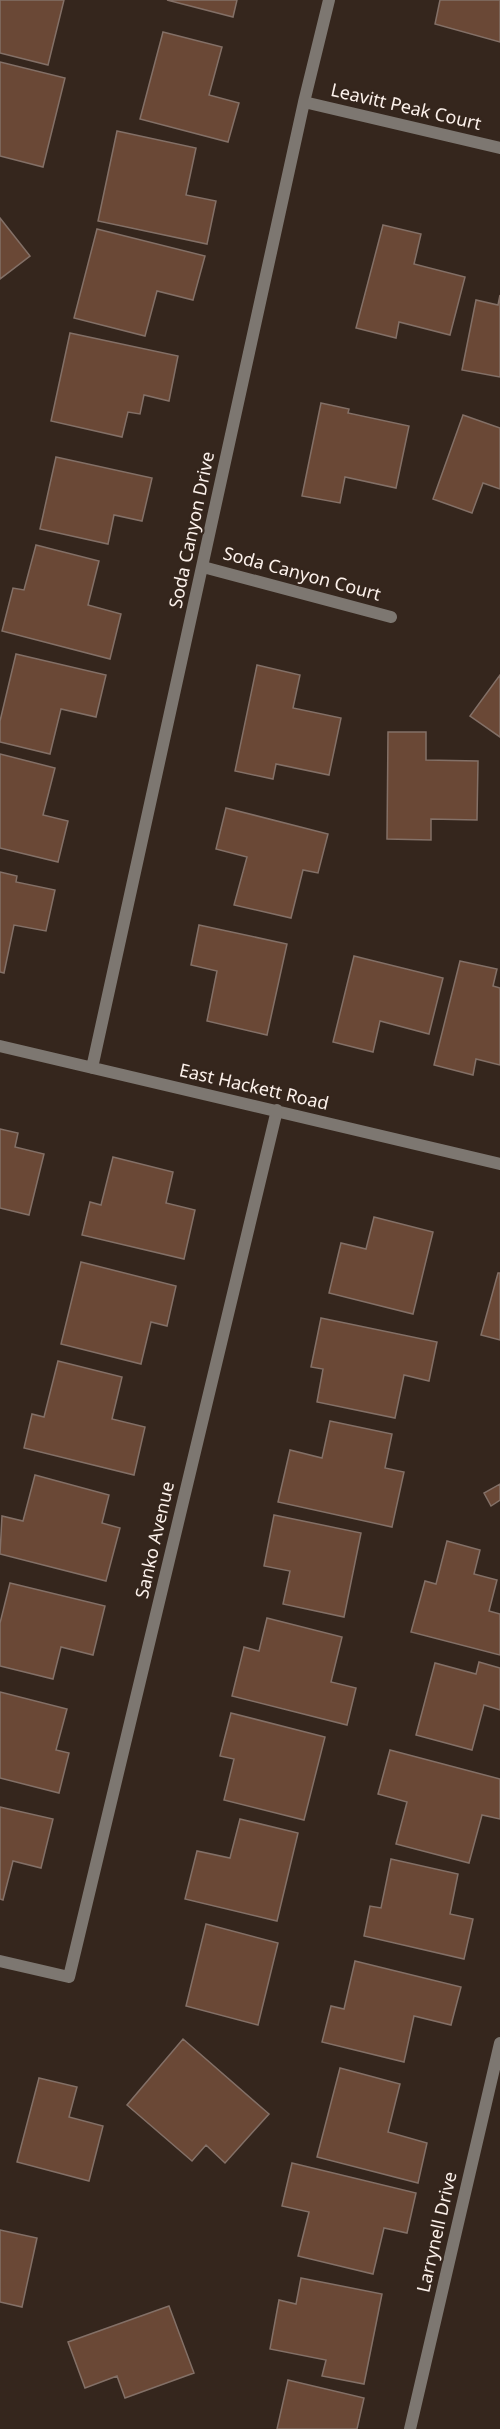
<svg xmlns="http://www.w3.org/2000/svg" width="500" height="2429" viewBox="0 0 500 2429" font-family="'Noto Sans',sans-serif">
  <style>
    .building { fill: #6a4836; stroke: #837067; stroke-width: 1.5 }
    .lines { fill: none; stroke-linecap: round; stroke-linejoin: round }
    .minor { stroke: #7d7771; stroke-width: 12 }
    .labels { text-anchor: middle; stroke-width: 4.5; stroke-linejoin: round; paint-order: stroke }
    .street-label { font-size: 18px; fill: #fcf1eb; stroke: #35261d }
  </style>
  <rect width="100%" height="100%" fill="#35261d"/>
  <!-- building -->
  <path class="building" d="M0 0H64L48 65 0 53Z
    M167 0H237L233 17Z
    M440 0H500V42L435 24Z
    M163 32 222 47 209 95 239 103 228 142 140 119Z
    M0 62 65 78 43 167 0 156Z
    M117 131 196 148 186 195 216 201 207 244 98 221Z
    M0 218 30 256 0 279Z
    M383 225 421 234 414 264 465 277 450 335 399 322 396 338 356 328Z
    M97 229 205 256 193 300 157 291 145 336 74 318Z
    M500 295V377L462 370 476 300 498 305Z
    M70 333 178 356 169 401 144 395 140 414 128 412 122 437 51 421Z
    M321 403 349 409 348 413 409 426 396 488 345 477 340 503 302 496Z
    M463 415 500 428V489L483 483 472 513 433 499Z
    M56 457 152 478 142 521 114 515 108 544 40 529Z
    M36 545 99 561 88 605 121 614 110 659 2 631 13 588 24 590Z
    M16 654 106 675 96 717 61 709 50 754 0 742V721Z
    M257 665 300 675 293 708 341 718 329 775 276 764 273 779 235 771Z
    M500 675V737L470 716Z
    M388 732H426V760L478 761 477 820 431 819V840L387 839Z
    M0 754 55 768 43 815 68 821 58 862 0 848Z
    M226 808 328 834 318 873 303 870 291 918 234 905 247 857 216 849Z
    M0 872 17 876 16 882 55 890 46 931 14 925 4 973 0 972Z
    M199 925 287 944 267 1035 207 1021 217 971 191 965Z
    M354 956 443 978 429 1034 380 1021 373 1052 333 1042Z
    M460 961 497 969 493 986 500 988V1065L476 1059 473 1075 434 1065Z
    M0 1129 18 1133 15 1147 44 1154 29 1215 0 1208Z
    M113 1157 173 1172 166 1203 195 1210 184 1259 82 1235 90 1202 101 1205Z
    M374 1217 433 1232 413 1314 329 1293 341 1243 366 1249Z
    M81 1262 176 1286 167 1326 151 1322 141 1364 61 1344Z
    M498 1273H500V1340L481 1335Z
    M321 1318 437 1342 429 1381 404 1375 395 1418 317 1402 323 1369 311 1367Z
    M58 1361 122 1377 112 1419 145 1427 134 1475 24 1448 32 1414 44 1417Z
    M330 1421 392 1434 385 1468 404 1472 392 1527 278 1502 290 1450 322 1458Z
    M35 1475 109 1495 102 1523 120 1528 106 1581 0 1554 2 1516 23 1521Z
    M500 1484V1500L491 1506 484 1493Z
    M274 1515 361 1533 344 1617 283 1604 290 1571 264 1566Z
    M447 1541 480 1550 474 1574 497 1580 489 1611 500 1614V1655L411 1632 425 1581 436 1584Z
    M10 1583 105 1606 93 1655 61 1647 53 1679 0 1666V1623Z
    M267 1618 342 1637 331 1682 356 1688 347 1725 232 1696 244 1647 259 1651Z
    M479 1662 500 1668V1710L484 1705 472 1750 416 1735 435 1663 476 1674Z
    M0 1692 67 1709 56 1750 69 1753 59 1793 0 1778Z
    M231 1713 325 1737 304 1820 224 1800 234 1759 220 1756Z
    M390 1750 500 1779V1819L482 1815 469 1863 396 1844 407 1802 378 1794Z
    M0 1807 53 1819 41 1868 13 1861 3 1900 0 1899Z
    M240 1819 298 1833 277 1921 185 1899 197 1851 230 1858Z
    M391 1859 458 1874 450 1914 473 1919 464 1959 364 1936 370 1906 381 1908Z
    M206 1924 278 1943 258 2025 186 2006Z
    M355 1961 461 1987 451 2025 414 2016 404 2062 322 2042 331 2006 344 2009Z
    M183 2039 269 2114 225 2163 206 2145 192 2161 127 2105Z
    M340 2068 400 2084 388 2132 427 2143 418 2183 317 2157Z
    M39 2078 77 2087 69 2117 103 2126 89 2181 17 2162Z
    M292 2163 416 2193 407 2233 384 2228 373 2274 298 2256 309 2212 282 2206Z
    M0 2230 37 2238 22 2307 0 2302Z
    M301 2278 382 2294 364 2384 322 2376 326 2360 270 2349 279 2300 296 2304Z
    M169 2306 194 2373 125 2398 117 2376 85 2388 68 2342Z
    M288 2380 364 2398 357 2429H277Z"/>
  <g class="lines">
    <!-- minor -->
    <path class="minor" d="M304 102 500 148
      M203 567 391 617
      M0 1046 500 1164
      M92 1068 304 102 329 0
      M0 1961 69 1977 277 1110
      M410 2429 500 2043"/>
  </g>
  <g class="labels">
    <!-- street labels -->
    <g class="street-label">
      <text transform="translate(406 107) rotate(13)" y="6">Leavitt Peak Court</text>
      <text transform="translate(192 530) rotate(-78)" y="6">Soda Canyon Drive</text>
      <text transform="translate(302 574) rotate(15)" y="6">Soda Canyon Court</text>
      <text transform="translate(254 1087) rotate(13)" y="6">East Hackett Road</text>
      <text transform="translate(155 1540) rotate(-77)" y="6">Sanko Avenue</text>
      <text transform="translate(437 2232) rotate(-77)" y="6">Larrynell Drive</text>
    </g>
  </g>
</svg>
